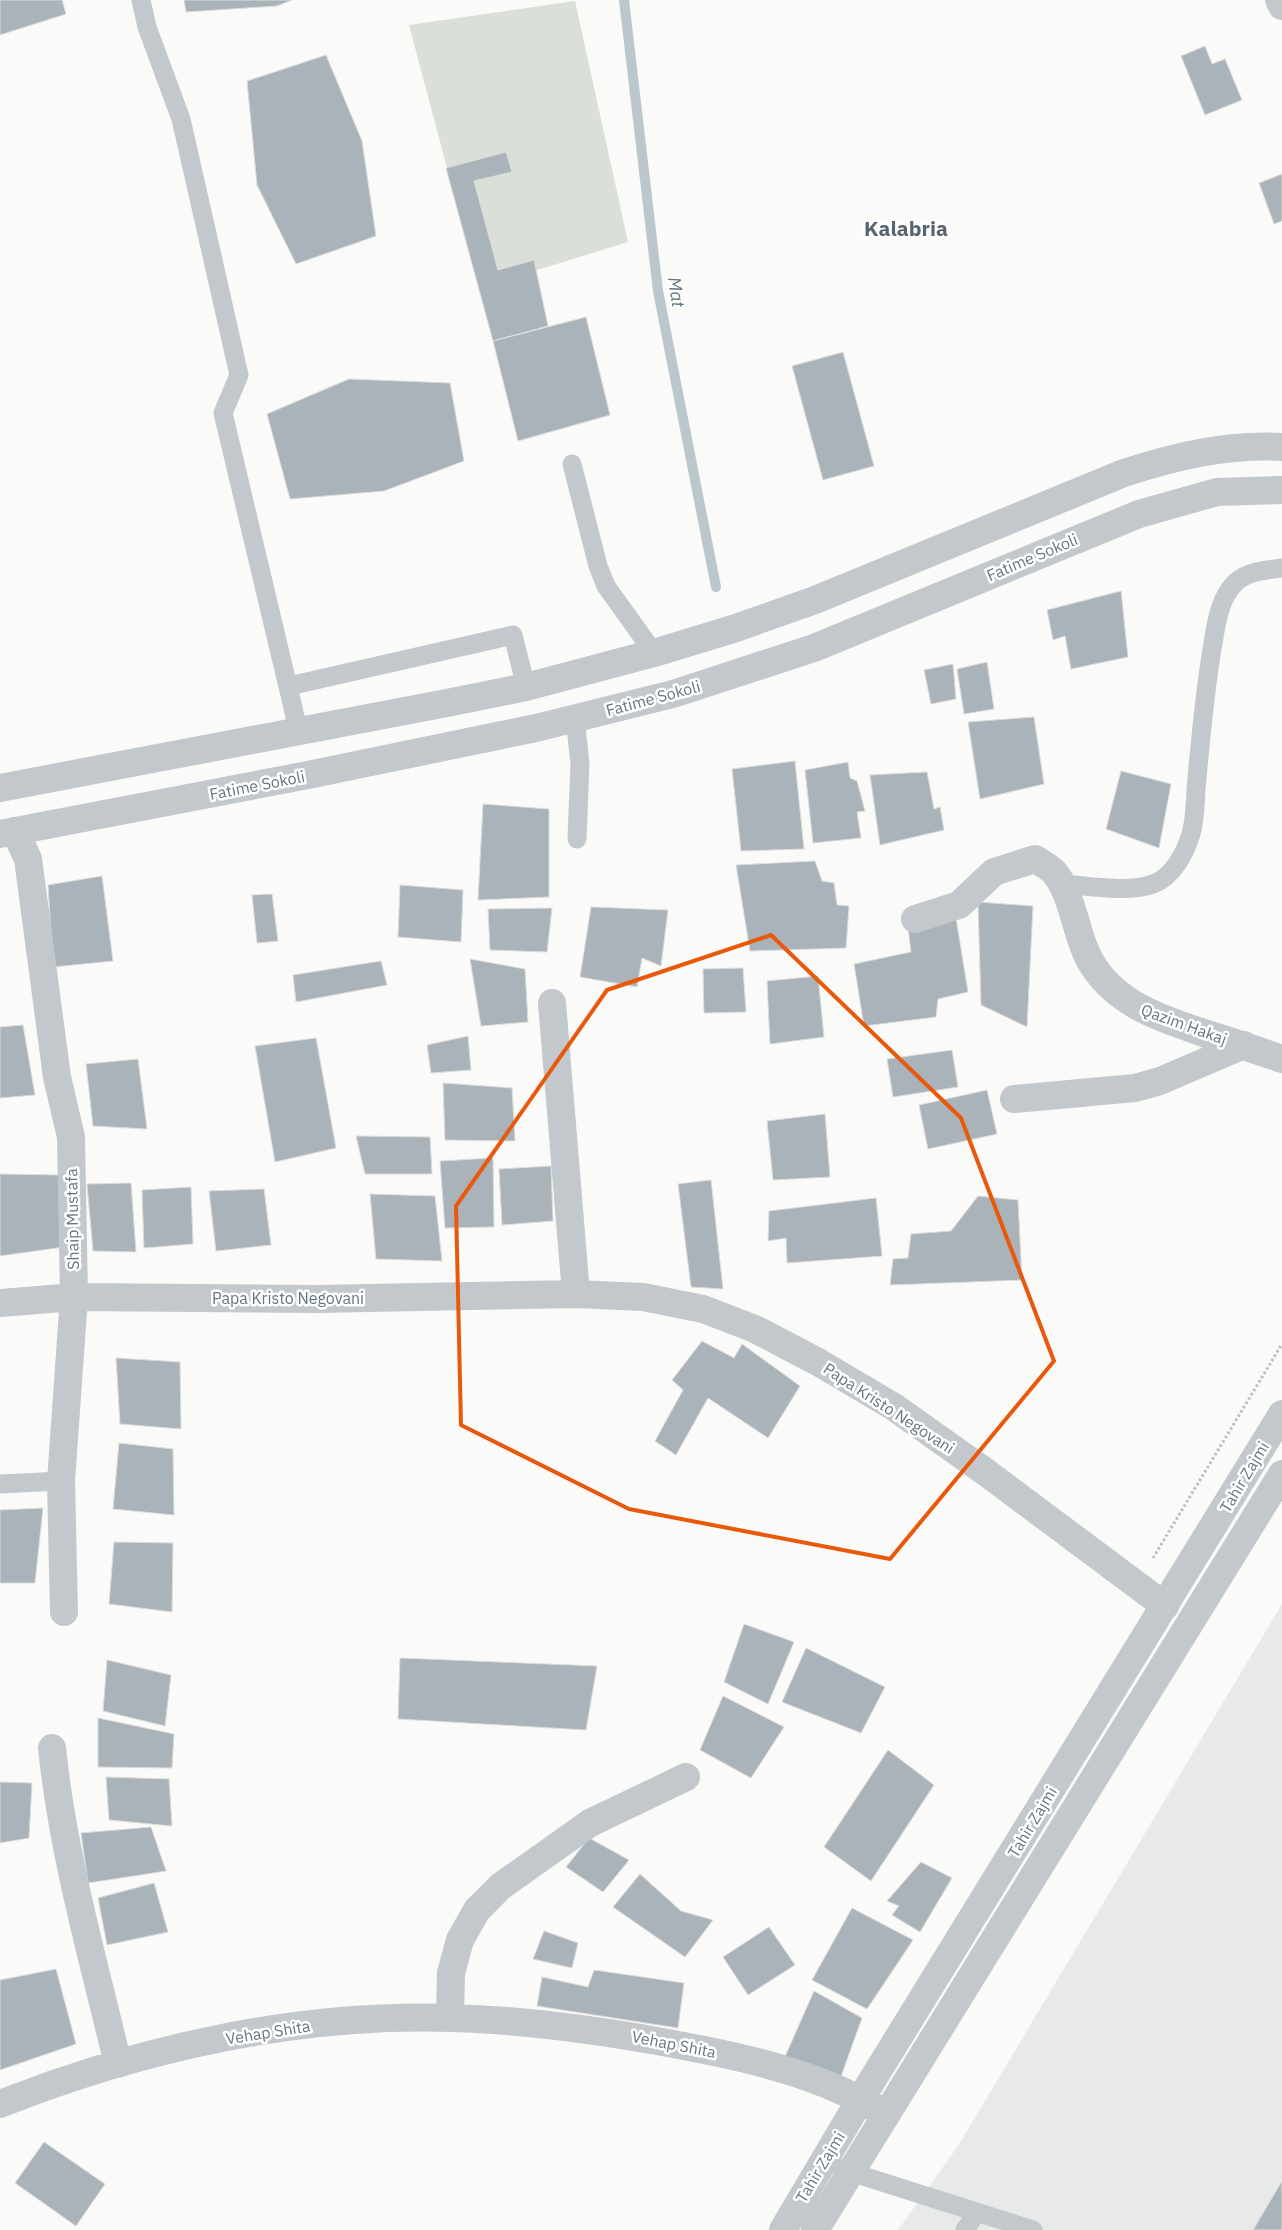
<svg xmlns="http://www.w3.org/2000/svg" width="1282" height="2230" viewBox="0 0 1282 2230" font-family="'IBM Plex Sans',sans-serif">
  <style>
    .built { fill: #e8e9e9 }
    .green { fill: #dadfd7 }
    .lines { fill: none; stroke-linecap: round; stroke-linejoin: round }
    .stream { stroke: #bbc7cb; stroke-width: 10 }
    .building { fill: #aab3b9; stroke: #dcdcda }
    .path { stroke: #bbbfc2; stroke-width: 3; stroke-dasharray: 2.5 2.5; stroke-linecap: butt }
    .service { stroke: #c3c8cc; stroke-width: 19 }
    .minor { stroke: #c3c8cc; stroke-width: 28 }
    .tertiary { stroke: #c3c8cc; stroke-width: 28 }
    .marked { fill: none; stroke: #e8590c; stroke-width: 4; stroke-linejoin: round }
    .labels { text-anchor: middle; stroke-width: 5; stroke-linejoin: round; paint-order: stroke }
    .street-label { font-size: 16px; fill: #657683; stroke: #fff }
    .water-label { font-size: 18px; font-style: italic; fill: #60757c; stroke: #fff }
    .district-label { font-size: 21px; font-weight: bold; fill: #57646e; stroke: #fff }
  </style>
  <rect width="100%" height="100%" fill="#fafaf8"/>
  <!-- built -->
  <path class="built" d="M1282 1604V2230H898L958 2146Z"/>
  <!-- green -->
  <path class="green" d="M575 1 628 242 479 288 409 25Z"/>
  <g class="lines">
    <!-- stream -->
    <path class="stream" d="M624 0 658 291 716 587"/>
  </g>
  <!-- building -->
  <path class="building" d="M0 0H62L66 14 0 35Z
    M184 0H292L277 6 186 12Z
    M1205 46 1212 64 1225 59 1242 100 1205 115 1181 56Z
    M326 55 362 141 376 236 296 264 257 185 247 81Z
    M506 152 512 172 474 181 498 270 534 260 548 326 493 341 446 168Z
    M1282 174V221L1274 224 1259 183Z
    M586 317 610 415 518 441 493 341Z
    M843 352 874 466 823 480 792 366Z
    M349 379 450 383 464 461 384 491 290 499 267 414Z
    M1121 591 1128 657 1071 669 1065 636 1053 640 1047 610Z
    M987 662 994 709 964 714 957 669Z
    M953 664 956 699 931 704 924 670Z
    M1034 717 1044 784 980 799 968 722Z
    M795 761 804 849 741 851 732 769Z
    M848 762 850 778 857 781 865 811 857 812 861 838 813 843 805 770Z
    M1121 771 1171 784 1159 848 1106 829Z
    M927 772 934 809 940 807 944 830 880 845 870 775Z
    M483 804 549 809V897L478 900Z
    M815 861 822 881 834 883 837 905 849 906 846 948 750 951 736 865Z
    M102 876 113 961 53 967 48 885Z
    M400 885 463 890 461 942 398 937Z
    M272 894 278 941 257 943 252 895Z
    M978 902 1033 906 1027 1027 981 1005Z
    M591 907 668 910 661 966 642 958 637 987 580 977Z
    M552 908 547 952 490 950 488 909Z
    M956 918 968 992 938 999 936 1017 864 1026 854 964 911 952 908 928Z
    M470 959 525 969 528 1022 481 1026Z
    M381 961 387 985 296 1002 293 975Z
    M743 968 746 1012 704 1013 703 969Z
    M818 976 824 1037 770 1044 767 981Z
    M23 1025 35 1095 0 1098V1027Z
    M468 1036 471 1070 431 1073 427 1045Z
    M316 1038 336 1148 275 1162 255 1046Z
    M952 1050 958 1087 893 1097 887 1059Z
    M138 1059 147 1129 93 1126 86 1064Z
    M443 1083 512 1088 515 1141 445 1140Z
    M987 1090 997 1134 928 1149 919 1105Z
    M825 1114 830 1177 773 1180 767 1121Z
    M356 1136 430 1137 432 1174H365Z
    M493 1158 494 1227 445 1228 440 1161Z
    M551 1166 553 1221 502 1225 499 1169Z
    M0 1174 59 1175 64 1247 0 1256Z
    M711 1180 723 1289 691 1287 678 1184Z
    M131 1183 136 1252 93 1251 87 1184Z
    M191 1187 193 1244 144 1248 142 1190Z
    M264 1189 271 1245 216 1251 209 1191Z
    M370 1194 435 1196 442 1261 376 1259Z
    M978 1196 1018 1200 1022 1280 890 1285 893 1259 908 1258 911 1234 951 1231Z
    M876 1198 882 1256 787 1263 786 1238 768 1241 769 1211Z
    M702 1341 734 1358 742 1344 800 1386 768 1438 708 1398 676 1455 655 1441 683 1390 672 1380Z
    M116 1358 180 1362 181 1429 120 1424Z
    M119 1443 173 1449 174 1515 113 1509Z
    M43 1508 35 1583H0V1510Z
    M114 1542 173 1543 172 1612 109 1604Z
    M744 1624 794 1642 768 1704 724 1682Z
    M806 1648 885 1687 861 1733 782 1702Z
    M400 1658 597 1666 586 1730 398 1719Z
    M107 1660 171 1675 165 1726 103 1711Z
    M723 1696 784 1727 751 1778 700 1750Z
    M98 1718 174 1734 172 1768 98 1767Z
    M888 1750 934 1785 871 1881 824 1847Z
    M106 1777 169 1779 172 1826 109 1820Z
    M0 1782 32 1783 29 1838 0 1843Z
    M151 1827 166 1871 88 1883 81 1833Z
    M589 1838 629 1860 603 1892 566 1867Z
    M921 1862 952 1878 920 1932 892 1915 899 1906 887 1901Z
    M640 1874 681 1911 713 1920 685 1957 613 1907Z
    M154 1883 168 1932 107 1945 98 1898Z
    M852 1908 913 1940 867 2009 812 1980Z
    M769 1927 795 1965 748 1995 723 1957Z
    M544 1931 578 1943 572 1968 533 1959Z
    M56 1969 76 2044 0 2070V1980Z
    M594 1970 684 1983 678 2028 537 2006 542 1977 588 1987Z
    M814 1991 862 2018 839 2082 784 2059Z
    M44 2142 105 2184 76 2226 15 2183Z
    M1282 2181V2230H1253Z"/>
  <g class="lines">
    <!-- path -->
    <path class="path" d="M1153 1558 1282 1344"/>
    <!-- service -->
    <path class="service" d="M141 0 147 27 181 119 239 375 223 413 299 733
      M572 464 598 566 606 586 654 653
      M289 686 513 635 526 687
      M575 718 580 764 577 839
      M1063 884C1088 886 1129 893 1153 884 1173 877 1185 853 1191 834 1196 817 1195 796 1197 778 1201 734 1205 692 1212 649 1216 627 1218 599 1236 582 1249 571 1266 570 1282 568
      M0 1484 61 1481
      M841 2169 1033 2230
      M965 2230 977 2212"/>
    <!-- minor -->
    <path class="minor" d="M1279 0 1282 6
      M15 831 28 859 57 1077 71 1137 74 1297 61 1481 64 1612
      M915 919 959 905 994 872 1035 859C1041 863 1049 867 1054 872 1075 897 1075 939 1094 967 1121 1008 1169 1021 1213 1036 1236 1043 1259 1051 1282 1059
      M552 1003 576 1294
      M1014 1099 1135 1088 1160 1081 1244 1045
      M0 1303 74 1297 318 1299 576 1294 643 1297 703 1309 755 1329 818 1362 894 1407 987 1473 1165 1606
      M52 1748C63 1855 93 1959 118 2064
      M450 2018 451 1973 460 1940 477 1910 501 1886 590 1823 686 1777
      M0 2104C142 2048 298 2013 452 2018 521 2020 589 2029 657 2041 717 2052 786 2065 842 2091 857 2098 872 2106 887 2114"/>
    <!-- tertiary -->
    <path class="tertiary" d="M0 788 452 702 526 687 654 653 733 629 815 600 1124 473C1176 456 1227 444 1282 447
      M0 834 308 775 536 728 673 694 814 648 1139 514 1217 492 1282 490
      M783 2230 860 2100 1282 1414
      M815 2230 1282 1474"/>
  </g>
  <!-- marked area -->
  <path class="marked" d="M771 935 961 1118 1054 1361 890 1559 629 1509 461 1425 456 1206 607 990Z"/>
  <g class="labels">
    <!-- street labels -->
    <g class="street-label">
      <text transform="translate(1032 557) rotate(-23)" y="6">Fatime Sokoli</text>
      <text transform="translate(653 698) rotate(-15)" y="6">Fatime Sokoli</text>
      <text transform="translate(257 785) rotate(-11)" y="6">Fatime Sokoli</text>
      <text transform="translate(1184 1024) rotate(20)" y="6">Qazim Hakaj</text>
      <text transform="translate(72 1219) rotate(-91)" y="6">Shaip Mustafa</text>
      <text x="288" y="1304">Papa Kristo Negovani</text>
      <text transform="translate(889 1408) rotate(33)" y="6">Papa Kristo Negovani</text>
      <text transform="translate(1244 1477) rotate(-59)" y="6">Tahir Zajmi</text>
      <text transform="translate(1032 1822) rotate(-59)" y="6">Tahir Zajmi</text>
      <text transform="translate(268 2032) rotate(-9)" y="6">Vehap Shita</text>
      <text transform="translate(674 2044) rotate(11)" y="6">Vehap Shita</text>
      <text transform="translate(820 2167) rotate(-59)" y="6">Tahir Zajmi</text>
    </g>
    <!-- water labels -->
    <g class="water-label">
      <text transform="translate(676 292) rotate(81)" y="6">Mat</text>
    </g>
    <!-- district labels -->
    <g class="district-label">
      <text x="906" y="236">Kalabria</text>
    </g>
  </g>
</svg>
